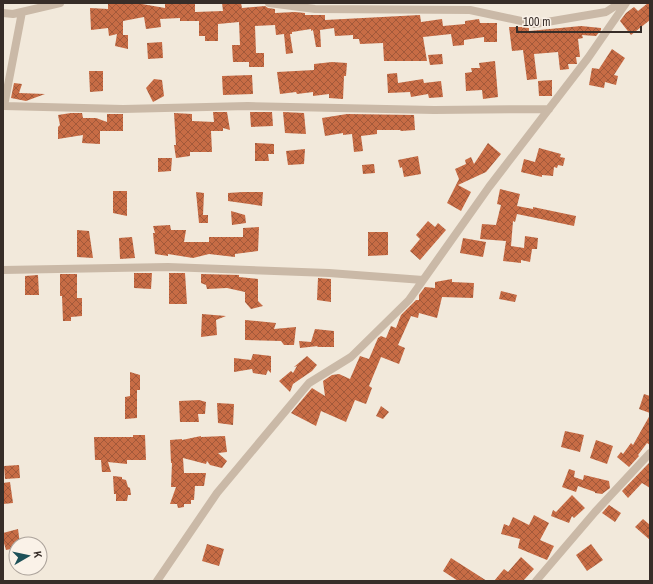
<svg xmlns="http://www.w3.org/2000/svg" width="653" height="584" viewBox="0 0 653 584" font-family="'Archivo Narrow',sans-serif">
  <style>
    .building { fill: url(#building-cross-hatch) }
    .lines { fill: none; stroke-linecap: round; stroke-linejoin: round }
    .minor { stroke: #cab9a7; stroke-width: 8 }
  </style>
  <defs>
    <pattern id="building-cross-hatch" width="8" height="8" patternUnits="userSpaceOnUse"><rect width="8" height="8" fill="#c76c45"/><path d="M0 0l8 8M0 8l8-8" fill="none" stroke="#a2593a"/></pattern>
  </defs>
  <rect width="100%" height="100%" fill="#f2e9db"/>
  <!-- building -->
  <path class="building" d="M128 3H142V4L165 8V3H195V12L223 11 222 3H241L242 8 265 6 268 8 275 9V13L295 12 305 13V15H325V20L420 15 421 22 442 19 443 26 465 24V21L479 19 480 23H497V42H484V37L464 40V45L453 46 451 34 423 37 427 61H384L383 43 360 44 359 39H353V35L335 36 334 28 320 30 321 47H316L313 30 311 31V29L292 32V34H290L293 53 286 54 284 34 276 35 275 25 255 26 256 53H264V67H249V62H233L232 45H240L239 22 218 24V41H205V36H199V21H180V18L160 19 161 27 146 29 144 17 123 21V35H128V49L115 46 117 34 109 36 108 28 91 30 90 8 108 9V4H128Z
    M648 3H650V20L631 35 620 21 626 13 634 7 638 11Z
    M581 26 601 28V30L596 36 582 35 583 38 578 39 580 57H576L577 64H568L569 69 560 70 558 52 534 54 537 79 527 80 523 50 512 51 509 27H523L529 28V31Z
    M162 42 163 58 148 59 147 43Z
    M612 49 625 58 614 75 618 76 616 85 605 82 604 88 589 85 592 68 599 69Z
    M442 54 443 64 430 65 428 55Z
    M495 61 498 97 483 99 482 90 466 91 465 73 472 72 471 68H480L479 63Z
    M332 62 347 63 346 76H344L343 99 329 98V94L313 96V92L297 94 296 92 280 94 277 72 314 70V64Z
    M89 71H103V91L90 92Z
    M397 73 398 83 423 79 424 83 441 81 443 97 429 98 428 94 411 97 410 92 388 93 387 74Z
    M252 75 253 94 223 95 222 76Z
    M154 79 162 80 164 96 153 102 146 88Z
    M552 80V96H539L538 81Z
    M14 83 22 84 19 93 45 94 26 101 11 98Z
    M213 112H227L230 130 223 128V131H211L212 152H190V156L176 158 174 145H176L174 113 192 114V121L214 122Z
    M250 112H272L273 126 251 127Z
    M283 112 304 113 306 134 285 133Z
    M71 113H82L83 118H96L107 122V114H123V131H100V144L82 143 83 135 58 139V127L60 125 58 115Z
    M347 114 414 115 415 130 401 131 400 130H377V134L361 136 363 151 354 152 352 134 343 135V133L325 136 322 118Z
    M255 143 274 144V154H268L269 161H255Z
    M488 143 501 154 486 172 458 185 471 192 461 211 447 203 459 179 455 169 466 164 465 160 471 157 474 164Z
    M539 148 561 154 560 157 565 158 563 166 558 165 557 168 554 167 553 176 542 175V177L521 172 524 159 535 162Z
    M305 149 304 164 288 165 286 151Z
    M418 156 421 174 404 177 402 167 400 168 398 160Z
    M158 158H172L171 171 158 172Z
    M374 164 375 173 363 174 362 165Z
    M500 189 520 194 517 206 533 209V207L576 216 574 226 517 214 515 222 513 221 511 246 524 248 525 236 538 238 537 249H532L530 262 521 260V263L503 261 506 241 480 239 482 224 496 225 501 205 497 204Z
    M113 191H127V216L113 213Z
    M196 192 204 193 203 215H208V223H199Z
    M243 192H263L262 206 228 201V193Z
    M231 211 245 215 246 223 232 225Z
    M428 221 435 227 438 223 446 230 420 260 410 251 420 239 416 235Z
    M170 225 171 230H186L184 242H209V237H243V228L259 227 258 251 235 254V257L209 254 193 258 168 254V256L155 254 153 233H155L153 226Z
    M77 230 89 231 93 258 77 257Z
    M368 232H388V255L368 256Z
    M132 237 135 258 120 259 119 238Z
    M463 238 486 242 483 257 460 253Z
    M134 273H152L151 289 134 288Z
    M169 273H185L187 304H169Z
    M60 274H77V298H82V316L71 317V321H63L62 296H60Z
    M201 274 239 275V277L258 279V301L263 306 251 309 245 302V292L227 288 207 289 206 285 201 283Z
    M38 275 39 295H25V276Z
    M318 278 331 279V302L317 300Z
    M452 279V282L474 283 473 298 442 297 437 318 419 313 418 318 411 316 398 345 405 348 399 364 381 357 369 386 372 388 366 404 355 400 346 422 321 411 316 426 291 413 312 388 325 396 323 381 332 375 339 374 350 379 360 356 369 359 378 338 381 336 386 338 391 326 396 328 401 315 416 300H419V295L425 287 435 288V282Z
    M501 291 517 295 515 302 499 299Z
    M202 314 226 316 216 320 217 335 201 337Z
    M245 320 276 323 274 329 296 327 294 345H284L281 341 245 340Z
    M315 329 334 331V347H317L318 346 300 348 299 341 311 342Z
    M253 354 271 356V373L268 370 266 375 253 373 252 369 234 372V358L251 360Z
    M307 356 317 365 312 371 293 384 290 392 279 381 291 371 293 373 297 366 294 367Z
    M130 372 140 375V390H137V418L125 419V397L130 396Z
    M644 394 650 396V413L639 409Z
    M199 400 206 402 205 414H198L199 422H180L179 401Z
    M217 403 234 404 233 425 218 423Z
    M381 406 389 412 383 419 376 416Z
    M650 415V445L647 443 638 455 639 456 629 467 617 457 621 452 623 454 631 443 633 445Z
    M565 431 584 435 580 452 561 447Z
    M133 435H145L146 460H127V464L108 462 111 472H102L101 460H95L94 437H133Z
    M201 436V437L225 436 227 452 218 453 227 461 222 468 210 465 207 461 206 464 183 458 184 473H206L204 486H195L194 500H191V504H184V507L178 508 177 504H170L176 487H171L172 463H171L170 440 182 439V440Z
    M596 440 613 446 607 464 590 458Z
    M649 463H650V488L642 483 628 498 622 491Z
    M19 465 20 478 5 479 4 466Z
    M569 469 575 471 574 477 583 480 584 475 609 481 610 488 602 494 595 493V492L578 486 576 492 562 487Z
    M113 476 122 477V479L126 480 128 487 130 488 131 495H128L127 501H116V494H114Z
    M10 482 13 503 3 504V483Z
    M572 495 585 508 574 518 572 516 569 523 551 516 553 510 556 512Z
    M609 505 621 513 615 522 602 513Z
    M534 515 549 523 540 540 554 546 547 560 518 548 520 539 501 534 504 524 509 526 513 517 529 525Z
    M643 519 650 525V540L635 527Z
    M18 529 20 544H16V548L6 550 3 540V533Z
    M207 544 224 549 219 566 202 561Z
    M591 544 603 560 587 571 576 555Z
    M521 557 534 569 523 581H494L504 569 508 572Z
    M451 558 487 581H458L443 571Z"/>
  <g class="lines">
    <!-- minor -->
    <path class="minor" d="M269 3 315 9 470 10 535 24 606 12 620 3
      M22 12 4 106 123 109 248 106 434 110 549 109
      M3 13 13 14 60 3
      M3 270 168 267 329 273 423 280
      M157 581 217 493 309 383 351 357 409 300 489 187 588 58 626 3
      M536 581 595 512 650 453"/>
  </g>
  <!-- border -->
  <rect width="653" height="584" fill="none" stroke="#372d28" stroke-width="8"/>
  <!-- north arrow -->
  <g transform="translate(28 556) rotate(81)"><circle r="19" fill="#faf2e8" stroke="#aca39b"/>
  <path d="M0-3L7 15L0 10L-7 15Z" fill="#1d5158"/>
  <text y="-6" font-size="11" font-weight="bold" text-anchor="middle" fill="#372d28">K</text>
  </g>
  <!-- scale -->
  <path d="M517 26v6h124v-6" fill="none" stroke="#372d28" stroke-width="2"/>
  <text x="523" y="26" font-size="12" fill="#372d28" stroke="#faf2e8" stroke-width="3" paint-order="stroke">100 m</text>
</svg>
